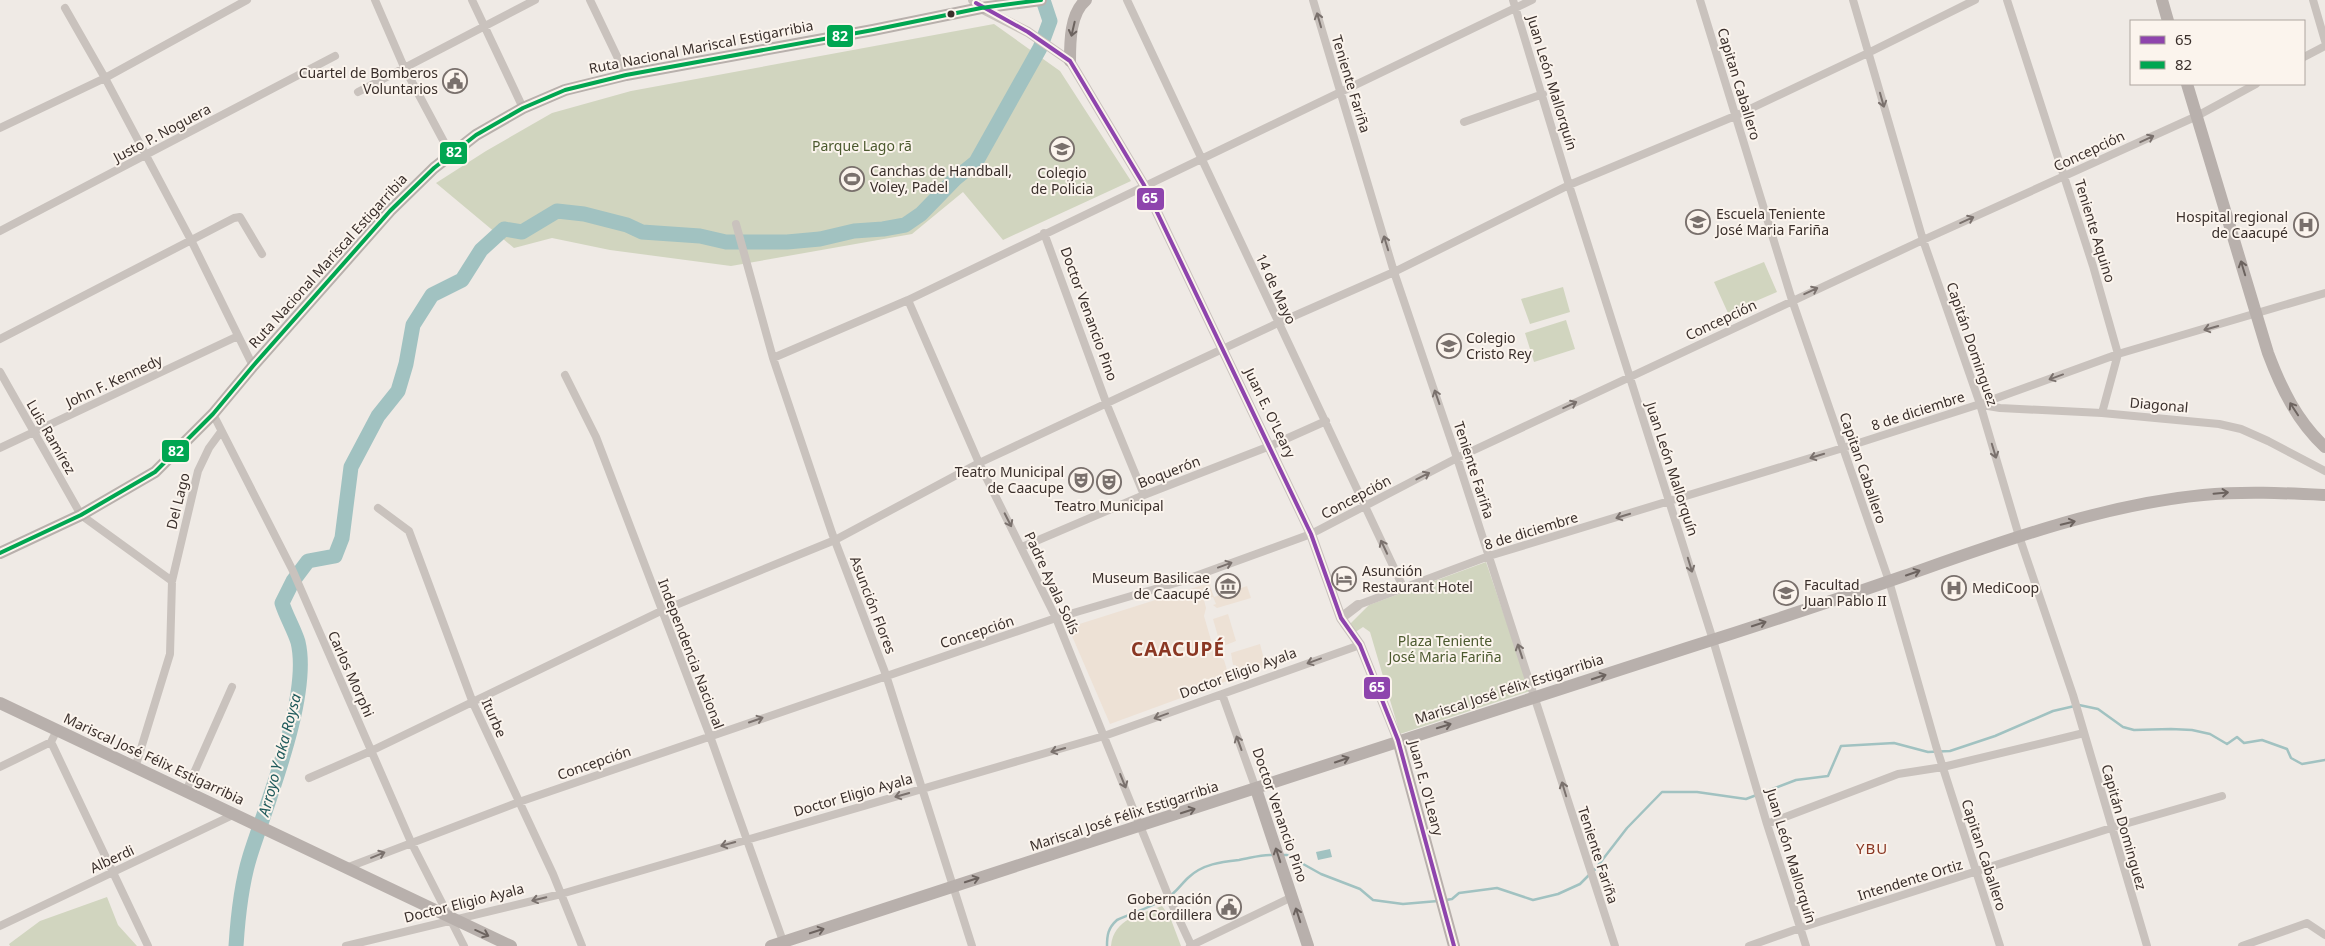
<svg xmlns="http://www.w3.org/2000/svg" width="2325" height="946" viewBox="0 0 2325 946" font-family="'Noto Sans',sans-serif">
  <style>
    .green { fill: #d1d5bf }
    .plaza { fill: #ede1d5 }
    .water { fill: #a1c2c1 }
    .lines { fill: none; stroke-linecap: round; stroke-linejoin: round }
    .stream { stroke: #a1c2c1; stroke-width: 2.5 }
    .river { stroke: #a1c2c1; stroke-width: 15 }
    .minor { stroke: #c9c2bd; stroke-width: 8 }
    .tertiary { stroke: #c9c2bd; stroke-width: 10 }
    .primary { stroke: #b8b0ac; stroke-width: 12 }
    .bus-1-casing { stroke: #fbf4ed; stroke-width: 8 }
    .bus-2-casing { stroke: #fbf4ed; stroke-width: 8 }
    .bus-1 { stroke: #8e44ad; stroke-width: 4 }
    .bus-2 { stroke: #00a651; stroke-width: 4 }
    .oneway { stroke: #7a716d }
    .oneway2 { stroke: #6c635f }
    .bus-dot { fill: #3a2f2b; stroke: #fbf4ed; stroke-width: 2 }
    .labels { text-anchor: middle; stroke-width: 4; stroke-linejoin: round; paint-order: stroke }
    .street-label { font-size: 14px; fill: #3a2f2b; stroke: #fbf4ed }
    .poi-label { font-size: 14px; fill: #3a2f2b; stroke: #fbf4ed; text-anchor: start }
    .park-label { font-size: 14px; fill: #4b592e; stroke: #fbf4ed }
    .water-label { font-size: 15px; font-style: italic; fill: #205b5c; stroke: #fbf4ed }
    .neighbourhood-label { font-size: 15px; letter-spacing: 1px; fill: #8a3723; stroke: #fbf4ed }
    .district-label { font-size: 19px; font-weight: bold; letter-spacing: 1px; fill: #8a3723; stroke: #fbf4ed }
    .line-badge { stroke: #fbf4ed; stroke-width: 2 }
    .badge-label { font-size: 14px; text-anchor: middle; font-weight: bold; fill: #fff }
  </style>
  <rect width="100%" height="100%" fill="#efeae5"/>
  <!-- green -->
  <path class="green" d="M994 24 1060 71 1131 181 1003 240 963 192 912 234 731 266 610 250 552 238 514 248 436 183 486 151 552 113 631 91Z
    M1764 262 1777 292 1728 313 1714 282Z
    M1563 287 1570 312 1530 324 1521 299Z
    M1566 320 1575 349 1534 362 1525 333Z
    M1486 562 1530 691 1400 734 1370 632 1363 627 1354 633 1350 624 1369 605Z
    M107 897 118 925 137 946H10L9 944 40 921Z
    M1162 906 1170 917 1181 946H1111C1114 918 1140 915 1162 906Z"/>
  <!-- plaza -->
  <path class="plaza" d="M1209 583 1214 597 1247 586 1251 598 1217 608 1213 605 1216 604 1213 597 1204 600 1206 608 1204 616 1215 654 1224 660 1230 680 1110 724 1069 629 1070 627Z
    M1228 614 1236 641 1221 647 1213 619Z
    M1260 644 1265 663 1271 665 1239 677 1236 665H1233L1231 653Z"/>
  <!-- water -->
  <path class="water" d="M1330 849 1332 857 1318 860 1316 852Z"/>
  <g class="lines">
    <!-- stream -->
    <path class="stream" d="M1281 855H1287L1321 874 1360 889 1373 900 1403 904 1438 901
      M1593 872 1627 828 1662 792H1697L1746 799 1796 780 1828 776 1841 746 1894 743 1928 752 1950 751 1995 736 2053 711 2079 705 2098 709 2123 727 2134 730 2171 729 2192 730 2210 734 2227 744 2237 737 2244 743 2262 740 2287 749 2291 758 2302 764 2325 760
      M1446 900 1452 899 1459 893 1497 888 1533 900 1558 894 1580 884 1589 875
      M1107 946C1107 935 1108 928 1117 920 1133 913 1151 907 1167 898 1176 893 1181 884 1189 877 1203 864 1221 862 1239 860 1251 858 1261 854 1273 855"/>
    <!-- river -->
    <path class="river" d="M236 946C238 915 241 885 250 856 267 802 311 696 298 642 294 629 286 616 282 603L293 581 308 561 335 556 342 538 351 467 378 416 398 391 406 364 413 325 432 295 462 280 481 250 504 229 522 232 557 211 584 214 627 225 642 232 700 236 726 242H787L820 239 854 231 883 229 905 225 921 214 955 179 976 162 1040 48 1050 21 1043 0"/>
    <!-- minor -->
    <path class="minor" d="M375 0 404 67 451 155
      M472 0 523 108
      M590 0 626 75
      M1127 0 1403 587
      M1313 0 1394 272 1457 458 1615 946
      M1513 0 1569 185 1713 640 1767 824 1806 946
      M1700 0 1792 300 1889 581 1936 746 2000 946
      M1853 0 1923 240 1980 404 2019 536 2073 695 2147 946
      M2007 0 2093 266 2118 354 2102 413
      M2313 0 2325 41
      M65 8 105 78 192 242 253 366
      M2304 57 2325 46
      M358 92 535 0
      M1464 122 1543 94
      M0 128 105 78 247 0
      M736 224 773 358 832 533 886 675 972 946
      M0 231 335 56
      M1044 233 1107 405 1144 495
      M908 300 979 463 1056 618 1170 900 1191 945
      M0 339 234 218 240 217 262 254
      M773 358 908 300 1532 0
      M0 372 81 515 172 581
      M565 375 596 437 710 736 784 944
      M1982 405 2000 408 2102 413 2219 424 2241 429 2268 441 2325 471
      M213 414 292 569 411 842 464 946
      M0 448 238 336
      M378 508 409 531 473 703 553 874 582 946
      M1022 547 1144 495 1270 446 1326 421
      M1358 605 1489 556 1843 448 1980 404 2118 354 2325 293
      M1222 694 1256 789
      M51 742 148 946
      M0 767 51 742 57 730
      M135 768 170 654 172 581 198 471 209 448 220 433
      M309 778 371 751 661 611 835 540 979 463 1278 323 1394 272 1569 185 1735 116 1868 53 1975 0
      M186 791 232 687
      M1767 824 1898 774 1943 767 2084 733
      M346 868 519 802 1056 618 1179 582 1311 534 1457 458 1923 240 2197 116 2256 84
      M0 926 235 814
      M346 946 561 894 1104 736 1360 645
      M1190 946 1292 897
      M1749 946 1800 928 2111 828 2222 796
      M2242 946 2307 923 2325 935"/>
    <!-- tertiary -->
    <path class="tertiary" d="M973 0 981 8 1028 32 1070 61 1144 185 1311 534 1341 618 1360 645 1398 740
      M1341 618 1358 605"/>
    <!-- primary -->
    <path class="primary" d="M2162 0 2168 21
      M1070 61C1070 42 1070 13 1086 0
      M2187 84 2268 353C2281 388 2297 421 2325 447
      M0 553 81 515 155 472 213 414 253 366 390 211 434 168 476 135 523 108 565 90 626 75 873 30 981 8 1041 0
      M0 703 511 946
      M1398 740 1454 946
      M1256 789 1308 946
      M771 946C1076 846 1382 747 1687 648 1760 625 1832 601 1904 576 2001 542 2100 505 2203 495 2244 491 2284 493 2325 495"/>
    <defs>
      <path id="bus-1" d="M976 3 1028 32 1070 61 1144 185 1311 534 1341 618 1360 645 1398 740 1454 946"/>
      <path id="bus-2" d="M0 553 81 515 155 472 213 414 253 366 390 211 434 168 476 135 523 108 565 90 626 75 873 30 981 8 1041 0"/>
    </defs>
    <!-- bus-1 casing -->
    <use href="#bus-1" class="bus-1-casing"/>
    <!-- bus-2 casing -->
    <use href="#bus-2" class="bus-2-casing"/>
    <!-- bus-1 -->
    <use href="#bus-1" class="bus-1"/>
    <!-- bus-2 -->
    <use href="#bus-2" class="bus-2"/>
  </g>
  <!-- one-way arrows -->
  <defs><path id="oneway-shaft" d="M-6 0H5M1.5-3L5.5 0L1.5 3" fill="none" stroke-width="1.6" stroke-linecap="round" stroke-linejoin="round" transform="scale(1.25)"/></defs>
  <g class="oneway">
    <use href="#oneway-shaft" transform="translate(1319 20) rotate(-106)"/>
    <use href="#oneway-shaft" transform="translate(1882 100) rotate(74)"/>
    <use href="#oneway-shaft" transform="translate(2147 139) rotate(-25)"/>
    <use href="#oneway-shaft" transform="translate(1967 220) rotate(-24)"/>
    <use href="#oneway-shaft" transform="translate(1386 243) rotate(-107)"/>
    <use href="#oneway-shaft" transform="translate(1811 291) rotate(-25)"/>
    <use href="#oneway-shaft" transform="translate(2211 328) rotate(164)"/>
    <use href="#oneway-shaft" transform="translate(2056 377) rotate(160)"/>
    <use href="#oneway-shaft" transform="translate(1437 397) rotate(-109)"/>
    <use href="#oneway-shaft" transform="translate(1570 405) rotate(-25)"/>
    <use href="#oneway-shaft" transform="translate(1994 451) rotate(73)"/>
    <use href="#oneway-shaft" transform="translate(1817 456) rotate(163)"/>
    <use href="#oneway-shaft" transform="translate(1423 476) rotate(-27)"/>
    <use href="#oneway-shaft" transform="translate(1623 516) rotate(163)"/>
    <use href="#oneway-shaft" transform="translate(1008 520) rotate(63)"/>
    <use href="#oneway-shaft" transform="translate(1384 547) rotate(-115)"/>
    <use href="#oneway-shaft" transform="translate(1225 565) rotate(-20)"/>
    <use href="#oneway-shaft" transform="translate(1690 565) rotate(73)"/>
    <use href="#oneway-shaft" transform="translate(1520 651) rotate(-108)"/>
    <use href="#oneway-shaft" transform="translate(1314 661) rotate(160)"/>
    <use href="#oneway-shaft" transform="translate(1161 716) rotate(160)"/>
    <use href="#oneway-shaft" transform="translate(756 720) rotate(-19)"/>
    <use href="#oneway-shaft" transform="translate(1239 743) rotate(-110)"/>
    <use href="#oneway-shaft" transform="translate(1058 750) rotate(164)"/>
    <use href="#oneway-shaft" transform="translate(1123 781) rotate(68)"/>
    <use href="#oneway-shaft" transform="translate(1564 789) rotate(-107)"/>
    <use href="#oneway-shaft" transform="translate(902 795) rotate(164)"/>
    <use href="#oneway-shaft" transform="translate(728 844) rotate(165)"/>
    <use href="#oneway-shaft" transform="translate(378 855) rotate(-22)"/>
    <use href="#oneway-shaft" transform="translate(539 899) rotate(167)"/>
  </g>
  <g class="oneway2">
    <use href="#oneway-shaft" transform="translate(1073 29) rotate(103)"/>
    <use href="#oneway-shaft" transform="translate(2243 268) rotate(-107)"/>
    <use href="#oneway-shaft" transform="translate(2294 409) rotate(-123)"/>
    <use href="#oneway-shaft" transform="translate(2221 493) rotate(-5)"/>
    <use href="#oneway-shaft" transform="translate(2068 523) rotate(-14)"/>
    <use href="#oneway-shaft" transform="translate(1913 573) rotate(-19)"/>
    <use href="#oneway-shaft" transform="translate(1759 624) rotate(-18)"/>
    <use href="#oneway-shaft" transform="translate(1599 677) rotate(-18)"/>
    <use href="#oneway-shaft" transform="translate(1444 726) rotate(-17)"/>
    <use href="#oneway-shaft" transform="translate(1342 760) rotate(-19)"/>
    <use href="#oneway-shaft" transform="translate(1188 811) rotate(-18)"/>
    <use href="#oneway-shaft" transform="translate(1278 855) rotate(-108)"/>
    <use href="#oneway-shaft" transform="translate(972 880) rotate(-18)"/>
    <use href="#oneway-shaft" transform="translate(1298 915) rotate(-108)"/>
    <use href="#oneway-shaft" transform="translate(817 931) rotate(-18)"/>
    <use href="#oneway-shaft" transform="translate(482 933) rotate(24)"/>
  </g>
  <!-- icons -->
  <defs>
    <symbol id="civic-ring" viewBox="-11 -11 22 22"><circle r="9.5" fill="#fbf4ed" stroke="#79706c" stroke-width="1.5"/><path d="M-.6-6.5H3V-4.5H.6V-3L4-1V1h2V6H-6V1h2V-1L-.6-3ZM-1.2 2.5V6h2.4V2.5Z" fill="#79706c"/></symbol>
    <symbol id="school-ring" viewBox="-11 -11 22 22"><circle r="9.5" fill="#fbf4ed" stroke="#79706c" stroke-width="1.5"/><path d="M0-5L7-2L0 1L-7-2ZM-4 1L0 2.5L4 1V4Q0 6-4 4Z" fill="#79706c"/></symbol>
    <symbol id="stadium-ring" viewBox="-11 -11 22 22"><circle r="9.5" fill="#fbf4ed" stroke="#79706c" stroke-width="1.5"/><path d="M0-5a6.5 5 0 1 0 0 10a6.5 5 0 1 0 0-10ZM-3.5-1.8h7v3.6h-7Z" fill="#79706c"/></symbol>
    <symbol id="hospital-ring" viewBox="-11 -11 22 22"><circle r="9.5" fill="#fbf4ed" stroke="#79706c" stroke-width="1.5"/><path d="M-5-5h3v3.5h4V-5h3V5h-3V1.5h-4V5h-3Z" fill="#79706c"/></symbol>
    <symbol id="theatre-ring" viewBox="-11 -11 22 22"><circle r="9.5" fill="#fbf4ed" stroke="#79706c" stroke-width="1.5"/><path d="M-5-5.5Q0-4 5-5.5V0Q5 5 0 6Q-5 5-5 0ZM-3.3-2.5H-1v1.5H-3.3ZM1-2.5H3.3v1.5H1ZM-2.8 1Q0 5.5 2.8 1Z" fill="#79706c"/></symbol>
    <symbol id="hotel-ring" viewBox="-11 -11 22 22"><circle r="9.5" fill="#fbf4ed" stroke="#79706c" stroke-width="1.5"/><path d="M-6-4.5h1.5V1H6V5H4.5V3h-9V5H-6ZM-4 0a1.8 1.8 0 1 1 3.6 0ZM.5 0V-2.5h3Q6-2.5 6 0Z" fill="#79706c"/></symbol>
    <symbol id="museum-ring" viewBox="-11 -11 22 22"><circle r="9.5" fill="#fbf4ed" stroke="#79706c" stroke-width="1.5"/><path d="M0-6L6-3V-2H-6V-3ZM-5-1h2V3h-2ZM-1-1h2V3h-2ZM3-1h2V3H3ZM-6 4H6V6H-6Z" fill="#79706c"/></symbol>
    <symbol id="university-ring" viewBox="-11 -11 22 22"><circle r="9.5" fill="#fbf4ed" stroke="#79706c" stroke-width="1.5"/><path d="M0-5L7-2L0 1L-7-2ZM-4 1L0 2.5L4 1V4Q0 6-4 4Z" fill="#79706c"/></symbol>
  </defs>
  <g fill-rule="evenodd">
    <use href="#civic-ring" x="441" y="67" width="28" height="28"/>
    <use href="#school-ring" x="1048" y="135" width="28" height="28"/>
    <use href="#stadium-ring" x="838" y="165" width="28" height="28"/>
    <use href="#school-ring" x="1684" y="208" width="28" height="28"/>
    <use href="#hospital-ring" x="2292" y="211" width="28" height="28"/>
    <use href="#school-ring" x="1435" y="332" width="28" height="28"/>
    <use href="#theatre-ring" x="1067" y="466" width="28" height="28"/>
    <use href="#theatre-ring" x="1095" y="468" width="28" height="28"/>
    <use href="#hotel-ring" x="1330" y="565" width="28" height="28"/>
    <use href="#museum-ring" x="1214" y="572" width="28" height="28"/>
    <use href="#hospital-ring" x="1940" y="574" width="28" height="28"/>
    <use href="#university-ring" x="1772" y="579" width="28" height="28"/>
    <use href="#civic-ring" x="1215" y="893" width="28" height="28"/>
  </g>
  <!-- markers -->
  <circle class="bus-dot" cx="951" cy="14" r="4.5"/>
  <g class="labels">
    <!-- street labels -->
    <g class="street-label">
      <text transform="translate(701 47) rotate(-11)" y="5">Ruta Nacional Mariscal Estigarribia</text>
      <text transform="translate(1552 83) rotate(73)" y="5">Juan León Mallorquín</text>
      <text transform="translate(1351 84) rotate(73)" y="5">Teniente Fariña</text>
      <text transform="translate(1739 84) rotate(73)" y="5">Capitan Caballero</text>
      <text transform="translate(162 133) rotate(-28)" y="5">Justo P. Noguera</text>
      <text transform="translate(2089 151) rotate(-25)" y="5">Concepción</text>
      <text transform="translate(2095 231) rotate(73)" y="5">Teniente Aquino</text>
      <text transform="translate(328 261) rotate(-48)" y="5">Ruta Nacional Mariscal Estigarribia</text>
      <text transform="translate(1276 289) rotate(65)" y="5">14 de Mayo</text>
      <text transform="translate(1089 314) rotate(70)" y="5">Doctor Venancio Pino</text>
      <text transform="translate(1721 320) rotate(-25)" y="5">Concepción</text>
      <text transform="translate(1972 344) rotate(71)" y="5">Capitán Dominguez</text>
      <text transform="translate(114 381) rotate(-25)" y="5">John F. Kennedy</text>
      <text transform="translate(2159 405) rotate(5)" y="5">Diagonal</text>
      <text transform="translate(1918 411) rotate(-18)" y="5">8 de diciembre</text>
      <text transform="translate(1270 413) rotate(64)" y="5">Juan E. O'Leary</text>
      <text transform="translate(51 437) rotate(60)" y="5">Luis Ramírez</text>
      <text transform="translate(1863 468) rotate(71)" y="5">Capitan Caballero</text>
      <text transform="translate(1672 469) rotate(72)" y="5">Juan León Mallorquín</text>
      <text transform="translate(1474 470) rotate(72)" y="5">Teniente Fariña</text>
      <text transform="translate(1169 472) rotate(-21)" y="5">Boquerón</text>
      <text transform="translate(1356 497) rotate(-28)" y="5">Concepción</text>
      <text transform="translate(178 501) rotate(-76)" y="5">Del Lago</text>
      <text transform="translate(1531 531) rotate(-17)" y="5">8 de diciembre</text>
      <text transform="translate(1052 583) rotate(65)" y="5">Padre Ayala Solís</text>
      <text transform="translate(873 605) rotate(69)" y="5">Asunción Flores</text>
      <text transform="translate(977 632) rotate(-18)" y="5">Concepción</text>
      <text transform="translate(691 654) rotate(69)" y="5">Independencia Nacional</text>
      <text transform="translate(1238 673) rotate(-20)" y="5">Doctor Eligio Ayala</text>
      <text transform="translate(351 674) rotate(66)" y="5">Carlos Morphi</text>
      <text transform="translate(1509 689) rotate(-18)" y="5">Mariscal José Félix Estigarribia</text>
      <text transform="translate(494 718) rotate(66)" y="5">Iturbe</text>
      <text transform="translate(154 759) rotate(25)" y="5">Mariscal José Félix Estigarribia</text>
      <text transform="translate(594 763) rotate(-19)" y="5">Concepción</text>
      <text transform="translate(1426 788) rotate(75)" y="5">Juan E. O'Leary</text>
      <text transform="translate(853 795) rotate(-16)" y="5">Doctor Eligio Ayala</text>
      <text transform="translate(1280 815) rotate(71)" y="5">Doctor Venancio Pino</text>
      <text transform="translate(1124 816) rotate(-18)" y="5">Mariscal José Félix Estigarribia</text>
      <text transform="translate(2124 827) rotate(74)" y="5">Capitán Dominguez</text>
      <text transform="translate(1598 855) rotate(72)" y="5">Teniente Fariña</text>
      <text transform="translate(1984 855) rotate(72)" y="5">Capitan Caballero</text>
      <text transform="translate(1791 856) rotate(73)" y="5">Juan León Mallorquín</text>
      <text transform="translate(112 859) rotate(-25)" y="5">Alberdi</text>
      <text transform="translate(1910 880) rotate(-17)" y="5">Intendente Ortiz</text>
      <text transform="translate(464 903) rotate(-14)" y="5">Doctor Eligio Ayala</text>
    </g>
    <!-- poi labels -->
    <g class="poi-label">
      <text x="438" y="78" text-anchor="end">Cuartel de Bomberos<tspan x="438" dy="16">Voluntarios</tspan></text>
      <text x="870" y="176">Canchas de Handball,<tspan x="870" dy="16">Voley, Padel</tspan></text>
      <text x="1062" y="178" text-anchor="middle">Colegio<tspan x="1062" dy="16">de Policia</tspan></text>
      <text x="1716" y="219">Escuela Teniente<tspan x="1716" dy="16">José Maria Fariña</tspan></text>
      <text x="2288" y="222" text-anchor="end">Hospital regional<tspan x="2288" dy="16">de Caacupé</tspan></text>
      <text x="1466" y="343">Colegio<tspan x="1466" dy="16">Cristo Rey</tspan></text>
      <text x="1064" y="477" text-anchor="end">Teatro Municipal<tspan x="1064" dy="16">de Caacupe</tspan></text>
      <text x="1109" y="511" text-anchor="middle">Teatro Municipal</text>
      <text x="1362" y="576">Asunción<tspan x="1362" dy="16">Restaurant Hotel</tspan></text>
      <text x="1210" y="583" text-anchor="end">Museum Basilicae<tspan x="1210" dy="16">de Caacupé</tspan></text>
      <text x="1804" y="590">Facultad<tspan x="1804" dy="16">Juan Pablo II</tspan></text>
      <text x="1972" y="593">MediCoop</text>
      <text x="1212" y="904" text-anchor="end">Gobernación<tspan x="1212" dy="16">de Cordillera</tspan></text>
    </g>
    <!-- park labels -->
    <g class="park-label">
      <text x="862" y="151">Parque Lago rã</text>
      <text x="1445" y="646">Plaza Teniente<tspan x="1445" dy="16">José Maria Fariña</tspan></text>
    </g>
    <!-- water labels -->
    <g class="water-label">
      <text transform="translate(280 755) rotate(-75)" y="5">Arroyo Y aka Roysa</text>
    </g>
    <!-- neighbourhood labels -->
    <g class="neighbourhood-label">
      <text x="1872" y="854">YBU</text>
    </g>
    <!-- district labels -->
    <g class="district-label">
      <text x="1178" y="656">CAACUPÉ</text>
    </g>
  </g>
  <g class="line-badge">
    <rect x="826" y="24" width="28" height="24" rx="5" fill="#00a651"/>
    <rect x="439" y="141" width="29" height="24" rx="5" fill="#00a651"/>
    <rect x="1136" y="187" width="29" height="24" rx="5" fill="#8e44ad"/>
    <rect x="161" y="439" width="29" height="24" rx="5" fill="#00a651"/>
    <rect x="1363" y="676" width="28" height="24" rx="5" fill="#8e44ad"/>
  </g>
  <g class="badge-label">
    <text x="840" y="41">82</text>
    <text x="454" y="157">82</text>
    <text x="1150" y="203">65</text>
    <text x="176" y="456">82</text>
    <text x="1377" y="692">65</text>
  </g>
  <!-- legend -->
  <rect x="2130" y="20" width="175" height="65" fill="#fbf4ed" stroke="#aea59f"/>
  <rect x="2140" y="36" width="25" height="8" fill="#8e44ad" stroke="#aea59f"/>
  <text x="2175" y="45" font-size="15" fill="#3a2f2b">65</text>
  <rect x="2140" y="61" width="25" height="8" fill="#00a651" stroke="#aea59f"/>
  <text x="2175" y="70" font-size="15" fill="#3a2f2b">82</text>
</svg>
